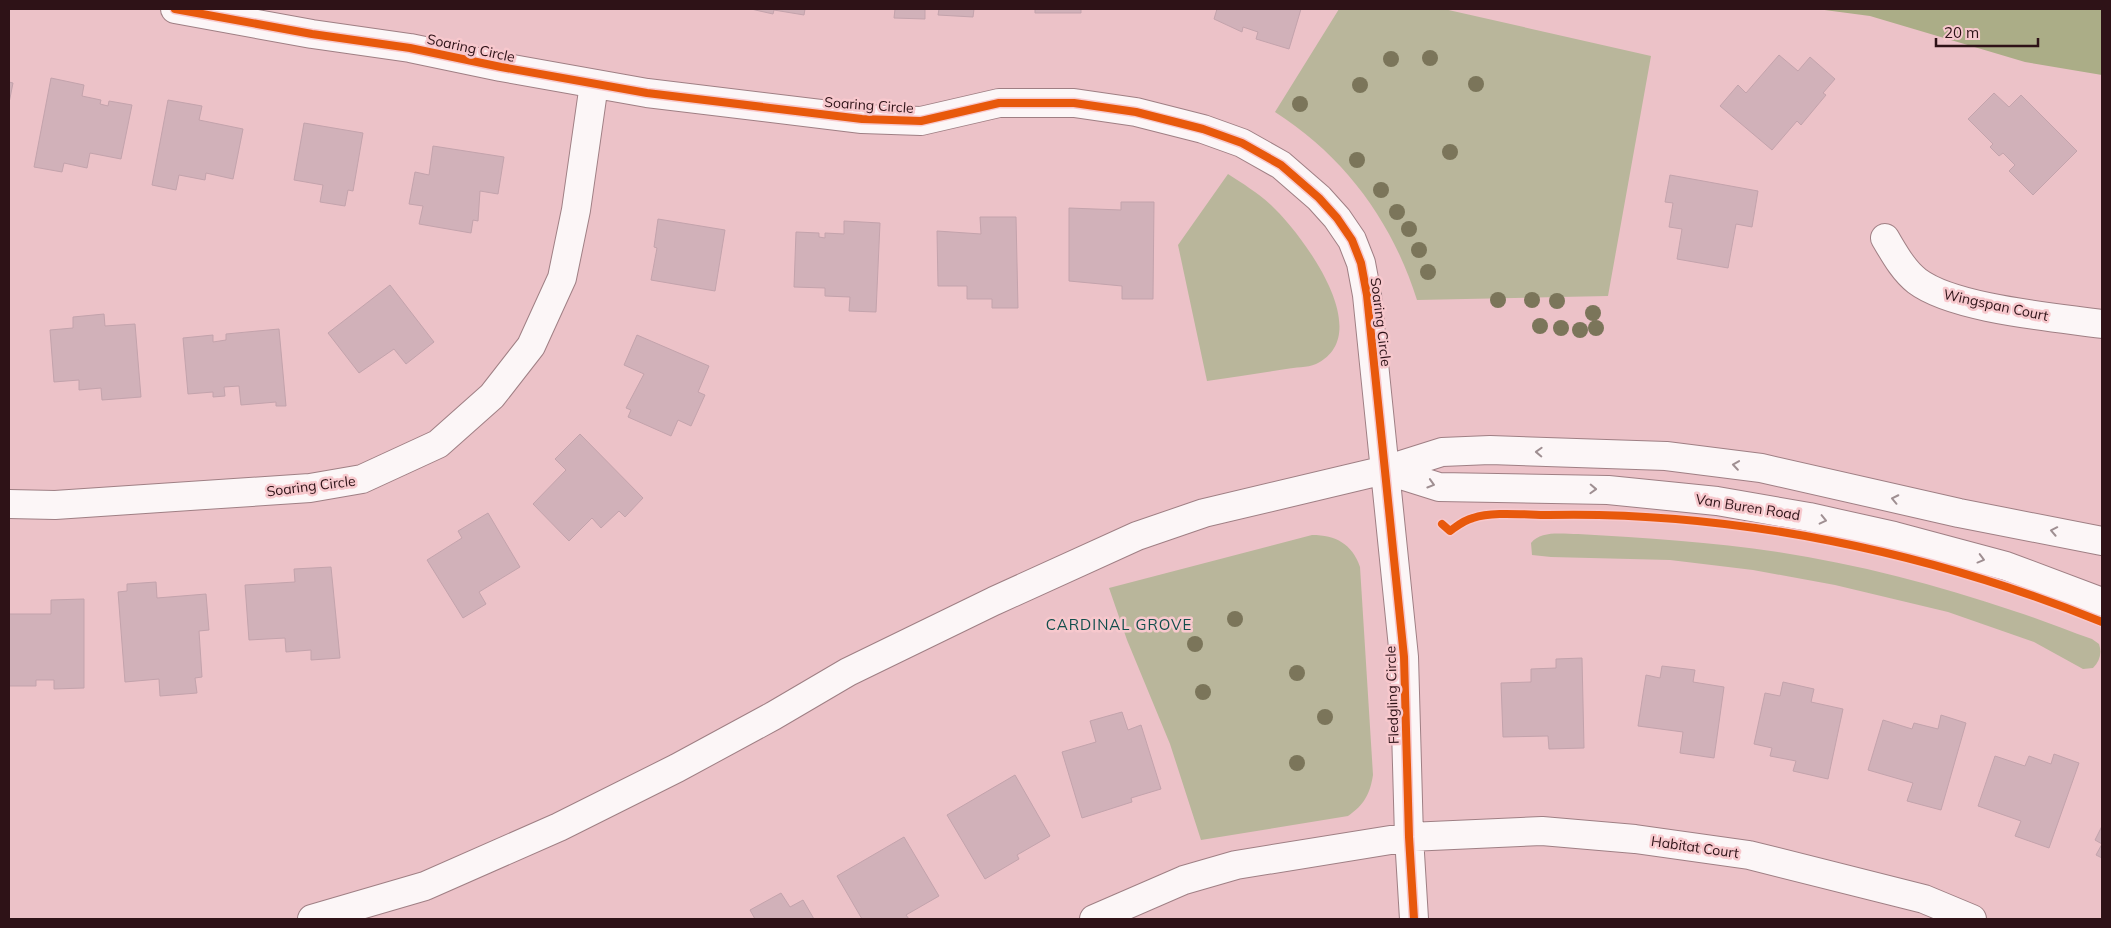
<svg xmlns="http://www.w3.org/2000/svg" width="2111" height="928" viewBox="0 0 2111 928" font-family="Mulish,sans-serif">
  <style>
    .green { fill: #b9b69b }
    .forest { fill: #abad87 }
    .building { fill: #d1b1b9; stroke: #c3a3ac }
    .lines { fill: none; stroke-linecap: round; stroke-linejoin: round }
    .minor-casing { stroke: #9f7f84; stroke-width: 30 }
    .minor { stroke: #fcf6f7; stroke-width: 28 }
    .cycleway-casing { stroke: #f7c8cd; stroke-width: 11 }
    .cycleway { stroke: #e8590c; stroke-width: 8 }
    .tree { fill: #7b755a }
    .oneway { stroke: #9f8f92 }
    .labels { text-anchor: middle; stroke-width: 5; stroke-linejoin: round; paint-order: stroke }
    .street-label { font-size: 14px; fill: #2e1217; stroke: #f7c8cd }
    .neighbourhood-label { font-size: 15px; letter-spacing: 1px; fill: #114e4c; stroke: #f7c8cd }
  </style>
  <rect width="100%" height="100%" fill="#ecc2c8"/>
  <!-- green -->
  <path class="green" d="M1339 9H1444L1651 56 1608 296 1417 300C1392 221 1345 157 1275 112Z
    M1228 174C1242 183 1258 193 1271 205 1301 233 1378 334 1316 364 1307 368 1295 367 1286 369 1260 373 1233 377 1207 381L1178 245Z
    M1578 534C1645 538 1712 542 1778 552 1857 564 1937 585 2014 611 2040 619 2066 630 2092 639L2099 644C2102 653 2100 661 2093 668L2083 669 2034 642 1948 612 1835 585 1753 570 1670 560 1551 557 1532 555 1531 543C1541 530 1563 534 1578 534Z
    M1312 535C1336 535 1352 544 1360 567L1373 775C1370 794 1364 805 1348 816L1201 840 1170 744 1127 640 1109 588Z"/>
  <!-- forest -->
  <path class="forest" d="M1817 9H2102V75L2025 62 1870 16Z"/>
  <!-- building -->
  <path class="building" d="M751 9H805L804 15 774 10 773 14Z
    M895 9H925V19L894 18Z
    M939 9H974L973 17 938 15Z
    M1035 9H1081V13H1035Z
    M1217 9H1301L1289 49 1256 39 1258 32 1243 27 1242 32 1214 19Z
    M1779 55 1798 71 1810 57 1835 79 1823 93 1826 95 1801 125 1797 121 1772 150 1720 106 1738 85 1746 93Z
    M51 78 84 85 82 96 101 100 100 104 108 106 109 101 132 105 121 159 90 153 87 168 64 163 62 172 34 167Z
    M9 82 13 83 9 103Z
    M1994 93 2009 107 2021 95 2077 151 2033 195 2009 171 2015 165 2003 153 1999 156 1990 147 1993 144 1968 119Z
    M168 100 202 106 199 120 243 129 233 179 206 173 205 180 179 175 176 190 152 185Z
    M304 123 363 133 353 191 348 190 345 206 320 202 323 185 294 180Z
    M433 146 504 157 498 194 480 191 478 221 473 220 471 233 419 224 423 206 409 204 415 172 429 175Z
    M1670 175 1758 191 1752 227 1736 224 1728 268 1677 259 1682 229 1669 227 1673 203 1665 202Z
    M1121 202H1154L1153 299H1122V286L1069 281V208L1121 210Z
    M980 217H1016L1018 308H992V299H967V286H938L937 231 981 234Z
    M658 219 725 230 715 291 651 280 657 248 654 247Z
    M844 221 880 223 876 312 849 311 850 297 825 296V288L794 287 796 232 819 233V237L825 238V233L844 234Z
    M390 285 434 342 406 364 394 349 359 373 328 333Z
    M104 314 105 326 135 324 141 397 102 400 101 388 79 390V380L54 382 50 330 73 328V317Z
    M279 329 286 406H276V402L241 405 239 386 224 387 225 396 213 397V392L188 394 183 338 213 335V342L226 340V334Z
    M637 335 709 366 698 392 705 395 691 426 678 420 671 436 628 417 631 410 626 408 644 374 624 365Z
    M580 434 643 498 625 517 619 511 601 528 592 518 569 541 533 504 566 470 555 459Z
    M488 513 520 567 479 592 486 604 463 618 427 560 462 538 458 531Z
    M331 567 340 658 311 660V650L286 652 285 638 249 640 245 585 295 582 294 569Z
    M156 582 157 598 206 594 209 630 199 631 202 677 195 678 197 693 160 696 159 679 125 682 118 592 127 591V584Z
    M84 599V688L54 689V680H36V686H9V614H51V600Z
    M1582 658 1584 748 1549 749 1548 736 1503 737 1501 683 1531 682V669L1556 668V659Z
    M1662 666 1695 670 1693 682 1724 687 1714 758 1680 753 1683 732 1638 726 1646 675 1660 678Z
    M1783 682 1814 689 1811 702 1843 709 1828 779 1793 771 1796 761 1770 756 1772 748 1754 744 1765 693 1780 696Z
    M1122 712 1128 730 1141 725 1161 789 1131 798 1132 802 1082 818 1062 752 1096 742 1090 721Z
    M1941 715 1966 723 1941 810 1907 801 1913 783 1868 770 1883 720 1912 729 1914 723 1938 729Z
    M2054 754 2079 763 2049 848 2015 836 2021 821 1978 806 1995 756 2025 766 2029 756 2051 764Z
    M1015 775 1050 836 1017 855 1019 859 985 879 947 815Z
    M2102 826V858L2096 855 2102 844 2095 840Z
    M904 837 939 896 906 915 909 919H862L837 876Z
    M781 893 790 907 803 900 814 919H755L750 910Z"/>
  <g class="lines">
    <defs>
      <path id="minor" d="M175 9 312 34 410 48 501 67 647 93 862 119 921 121 999 103H1074L1136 112 1203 129 1242 143 1281 165 1319 198 1337 218 1352 240 1361 263 1367 295 1404 657 1409 837 1414 919
        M1885 238C1894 253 1903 270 1917 281 1954 309 2054 317 2102 324
        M1385 470 1439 487 1608 490 1717 501 1809 517 1894 536 2006 566 2102 602
        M9 504 55 505 310 488 362 479 438 444 492 396 531 346 562 278 576 210 594 84
        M312 919 425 886 559 827 677 768 773 716 848 672 994 601 1137 536 1204 513 1385 470 1442 452 1490 450 1666 456 1761 468 1959 513 2102 541
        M1094 919 1184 880 1236 865 1409 837 1542 831 1635 839 1749 855 1924 899 1972 919"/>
    </defs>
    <!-- minor casing -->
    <use href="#minor" class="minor-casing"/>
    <!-- minor -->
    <use href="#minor" class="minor"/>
    <defs>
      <path id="cycleway" d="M175 9 312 34 410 48 501 67 647 93 862 119 921 121 999 103H1074L1136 112 1203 129 1242 143 1281 165 1319 198 1337 218 1352 240 1361 263 1367 295 1404 657 1409 837 1414 919
        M1442 524 1450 531C1457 526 1464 520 1473 518 1493 511 1526 515 1548 515 1734 511 1930 552 2102 622"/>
    </defs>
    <!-- cycleway casing -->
    <use href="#cycleway" class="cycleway-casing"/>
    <!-- cycleway -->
    <use href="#cycleway" class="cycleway"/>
  </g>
  <!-- trees -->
  <g class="tree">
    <circle cx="1430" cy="58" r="8"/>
    <circle cx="1391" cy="59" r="8"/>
    <circle cx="1476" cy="84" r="8"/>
    <circle cx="1360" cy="85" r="8"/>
    <circle cx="1300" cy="104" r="8"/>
    <circle cx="1450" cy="152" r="8"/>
    <circle cx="1357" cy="160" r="8"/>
    <circle cx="1381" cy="190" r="8"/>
    <circle cx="1397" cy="212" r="8"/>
    <circle cx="1409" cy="229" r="8"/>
    <circle cx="1419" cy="250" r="8"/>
    <circle cx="1428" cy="272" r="8"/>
    <circle cx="1498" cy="300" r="8"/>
    <circle cx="1532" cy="300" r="8"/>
    <circle cx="1557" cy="301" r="8"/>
    <circle cx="1593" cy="313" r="8"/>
    <circle cx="1540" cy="326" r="8"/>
    <circle cx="1561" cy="328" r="8"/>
    <circle cx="1596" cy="328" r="8"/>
    <circle cx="1580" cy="330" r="8"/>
    <circle cx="1235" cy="619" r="8"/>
    <circle cx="1195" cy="644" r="8"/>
    <circle cx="1297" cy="673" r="8"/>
    <circle cx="1203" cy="692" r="8"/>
    <circle cx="1325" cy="717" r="8"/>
    <circle cx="1297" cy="763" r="8"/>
  </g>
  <!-- one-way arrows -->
  <defs><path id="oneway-chevron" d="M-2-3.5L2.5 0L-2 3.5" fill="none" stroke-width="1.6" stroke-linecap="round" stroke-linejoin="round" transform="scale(1.25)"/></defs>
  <g class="oneway">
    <use href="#oneway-chevron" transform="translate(1539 452) rotate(-178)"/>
    <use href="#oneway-chevron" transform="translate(1736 465) rotate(-172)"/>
    <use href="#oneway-chevron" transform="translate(1431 484) rotate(17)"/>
    <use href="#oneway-chevron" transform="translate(1593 489) rotate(2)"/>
    <use href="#oneway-chevron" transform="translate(1895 499) rotate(-168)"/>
    <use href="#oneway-chevron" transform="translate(1823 520) rotate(13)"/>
    <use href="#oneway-chevron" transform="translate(2054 531) rotate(-169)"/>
    <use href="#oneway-chevron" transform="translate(1981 559) rotate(15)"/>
  </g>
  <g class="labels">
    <!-- street labels -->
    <g class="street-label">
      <text transform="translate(471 48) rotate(12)" y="5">Soaring Circle</text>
      <text transform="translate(869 105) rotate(4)" y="5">Soaring Circle</text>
      <text transform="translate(1996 305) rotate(12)" y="5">Wingspan Court</text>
      <text transform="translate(1381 322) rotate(83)" y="5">Soaring Circle</text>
      <text transform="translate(311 486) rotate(-7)" y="5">Soaring Circle</text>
      <text transform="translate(1748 507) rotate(9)" y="5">Van Buren Road</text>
      <text transform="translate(1392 695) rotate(-92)" y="5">Fledgling Circle</text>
      <text transform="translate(1695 847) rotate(8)" y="5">Habitat Court</text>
    </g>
    <!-- neighbourhood labels -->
    <g class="neighbourhood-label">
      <text x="1119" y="630">CARDINAL GROVE</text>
    </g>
  </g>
  <!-- border -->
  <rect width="2111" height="928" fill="none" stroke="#2e1217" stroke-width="20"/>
  <!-- scale -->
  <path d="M1936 38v8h102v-8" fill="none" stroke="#2e1217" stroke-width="2.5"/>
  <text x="1944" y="38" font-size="15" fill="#2e1217" stroke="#f7c8cd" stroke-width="4" paint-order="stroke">20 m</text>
</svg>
